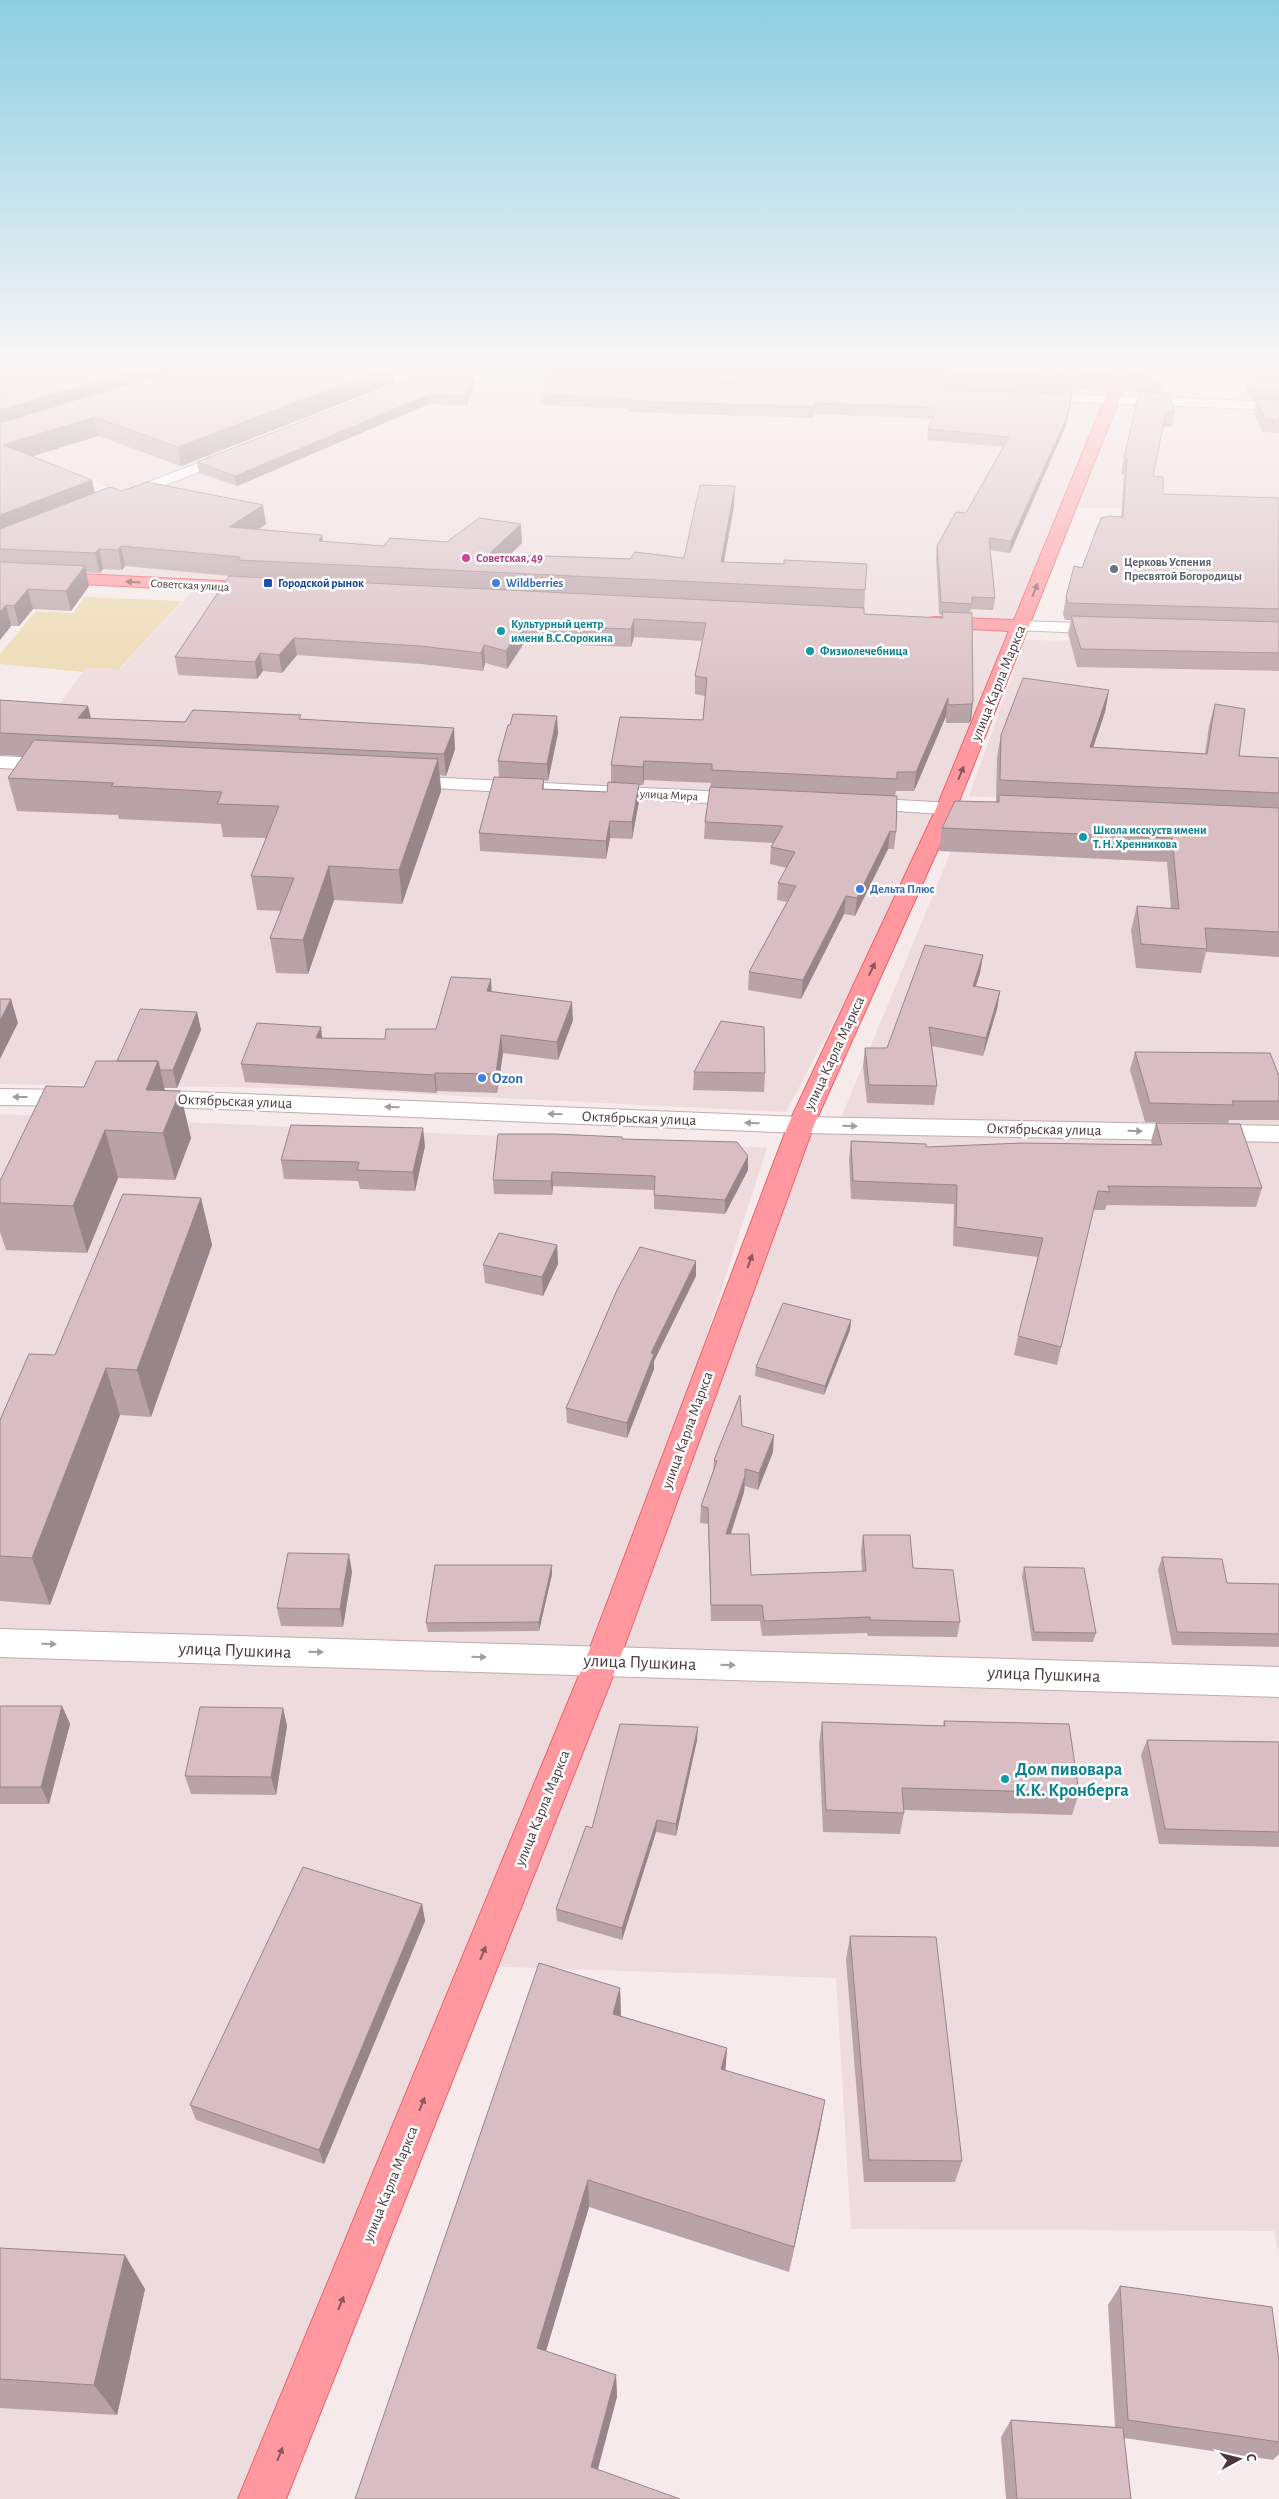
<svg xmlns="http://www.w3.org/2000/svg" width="1279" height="2499" viewBox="0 0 1279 2499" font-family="'Alegreya Sans',sans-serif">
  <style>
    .residential { fill: #eedbdd }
    .green { fill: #ecd9b0 }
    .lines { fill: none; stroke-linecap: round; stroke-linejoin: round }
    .minor-casing { stroke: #c2abae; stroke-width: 2 }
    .major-casing { stroke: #ec616b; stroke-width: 2 }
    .minor { fill: #fff; fill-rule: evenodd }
    .major { fill: #ff999f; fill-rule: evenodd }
    .wall { fill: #baa3a7 }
    .shaded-wall { fill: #978588 }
    .building { fill: #d8bec2; stroke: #978588 }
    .oneway { fill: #89595d }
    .oneway2 { fill: #a49b9c }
    .hotel-dot { fill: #d1479c; stroke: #fff; stroke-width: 2 }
    .worship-dot { fill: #6b7280; stroke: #fff; stroke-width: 2 }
    .transit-dot { fill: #1a4fb4; stroke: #fff; stroke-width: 2 }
    .shop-dot { fill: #3f7fe0; stroke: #fff; stroke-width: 2 }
    .culture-dot { fill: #0f9aa8; stroke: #fff; stroke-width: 2 }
    .labels { text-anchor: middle; stroke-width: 5; stroke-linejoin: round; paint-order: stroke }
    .far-hotel-label { font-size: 12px; font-weight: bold; fill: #b23c85; stroke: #fff; text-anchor: start }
    .far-worship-label { font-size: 12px; font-weight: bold; fill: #5b616d; stroke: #fff; text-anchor: start }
    .far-transit-label { font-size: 12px; font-weight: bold; fill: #164399; stroke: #fff; text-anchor: start }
    .far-shop-label { font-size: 12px; font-weight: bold; fill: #366cbe; stroke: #fff; text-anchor: start }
    .far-street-label { font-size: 12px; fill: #4a373a; stroke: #fff }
    .far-culture-label { font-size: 12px; font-weight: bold; fill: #0d838f; stroke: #fff; text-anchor: start }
    .street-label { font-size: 15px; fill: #4a373a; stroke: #fff }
    .shop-label { font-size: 15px; font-weight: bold; fill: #366cbe; stroke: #fff; text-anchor: start }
    .near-street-label { font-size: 18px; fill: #4a373a; stroke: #fff }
    .near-culture-label { font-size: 18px; font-weight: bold; fill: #0d838f; stroke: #fff; text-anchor: start }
  </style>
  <rect width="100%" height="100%" fill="#f6eaea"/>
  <!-- residential -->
  <path class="residential" d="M0 367H1279V510L1069 508 946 809 786 1112 299 1088 0 1084V762L16 763 86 668 120 669 197 586 0 575V544L127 495 0 444Z
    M1025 640 1279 644V813L969 796Z
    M966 815 1279 830V1125L841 1118Z
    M0 1114 767 1148 607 1644 801 1125 1279 1134V2256L1274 2231 851 2229 836 1978 478 1966 262 2499H0Z"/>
  <!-- green -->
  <path class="green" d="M84 597 182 601 119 669 86 668 83 672 0 664V654L36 611 73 613Z"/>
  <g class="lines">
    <defs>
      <path id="minor" d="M356 371 580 379 587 383 580 387 351 378 349 375Z
        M1036 393 1279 402V410L1031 400 1029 397Z
        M234 449 241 453 239 456 128 500H118L115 497 118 494Z
        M1021 621 1108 624 1114 625 1117 629 1114 633 1108 634 1015 630 1012 626 1015 622Z
        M0 756 56 759 63 761 66 765 63 769 56 771 0 768Z
        M404 776 745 793 752 795 755 799 752 803 745 805 397 786 394 782 397 778Z
        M860 798 972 804 979 806 982 810 979 814 972 816 853 808 850 804 853 800Z
        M0 1089 78 1090 87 1092 91 1098 87 1104 78 1106 0 1105Z
        M144 1090 801 1117 1279 1126V1142L801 1133 144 1106 135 1104 131 1098 135 1092Z
        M0 1629 1279 1667V1697L0 1657Z"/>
      <path id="major" d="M1118 367H1132L956 809 814 1125 619 1661 286 2499H238L585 1661 788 1125 936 809 1009 631 935 627 929 626 926 622 929 618 935 617 1014 620Z
        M0 570 260 583 266 584 268 588 266 592 260 593 0 580Z"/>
    </defs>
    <!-- minor casing -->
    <use href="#minor" class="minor-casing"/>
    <!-- major casing -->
    <use href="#major" class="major-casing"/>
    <!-- minor -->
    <use href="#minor" class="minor"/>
    <!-- major -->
    <use href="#major" class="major"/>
  </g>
  <!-- wall -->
  <path class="wall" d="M0 367H1116L1106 391 1075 390 1074 394 550 377V372L482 370 480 375 393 371 394 383 181 466 98 436 32 456 92 480 95 493 122 491 266 524 259 529 322 535 323 542 384 546 447 542 522 543 510 555 630 559 684 558 734 506 724 562 865 590 864 614 941 618 942 615 939 614 936 558 937 546 966 513 1003 447 927 440 928 429 932 419 923 418 814 414V418L629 412V409L540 405V394L1071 405 1065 428 1010 553 990 550 995 598 993 610 971 609 970 613 973 701 971 720 969 723H946V716L914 791H896L895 796 896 832 894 849H888L855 916 844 914 801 999 748 990 749 972 787 902 777 900 778 883 787 868 770 864 771 847 773 843 704 839 705 822 711 783 644 780 643 785H639V801L632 839 610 838 606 859 480 851 479 833 499 777 498 761 558 733 548 781 544 780V789L607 792 611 782V765L703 720 705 696 695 694V676L703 641 634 637 631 647 524 643 507 669 485 663 483 671 421 664 297 655 282 673 263 671 257 679 178 675 175 657 241 577 125 566 122 570 103 569 100 573 86 572 89 586 71 611 33 609 19 626H11L0 640Z
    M1130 367 1165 379 1163 393 1175 412 1172 427H1163L1153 476 1163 494 1279 498V671L1077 667 1068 633 1071 620H1065L1063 614 1066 597 1082 568 1121 517 1124 474H1121L1124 458 1139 392 1124 391 1127 374Z
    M421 375 474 387 466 406 429 404 237 486 199 473 197 462Z
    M1248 376 1279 377V433L1262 432 1254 411 1257 400 1250 399 1245 388Z
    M1109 690 1105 712 1093 747 1205 754 1209 726 1215 704 1239 756 1279 758V957L1206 952 1201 973 1136 968 1131 930 1137 906 1171 909 1167 862 939 851 942 828 996 802 997 757 1001 735Z
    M0 700 88 706 91 719 185 722 302 719 455 749 446 776 440 775 441 791 402 904 334 900 308 974 276 973 270 938 281 911 257 910 251 876 266 838 223 837 221 824 119 819 118 815 17 811 8 778 23 756 0 755Z
    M983 955 980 973 976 986 1000 991 997 1009 983 1056 932 1046 937 1086 934 1105 867 1103 863 1066 865 1048H887Z
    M492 992 573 1020 558 1060 503 1053 497 1093 437 1091 436 1093 245 1082 241 1064 322 1038 385 1039 436 1029Z
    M197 1012 201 1030 177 1088H164L165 1091 191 1138 175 1180 118 1178 87 1253 6 1250 0 1232V1181L84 1087 116 1061Z
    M1135 1052 1279 1076V1120H1229L1228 1123 1145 1122 1130 1070Z
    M694 1072 765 1073 764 1092 693 1090Z
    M1156 1123 1262 1188 1256 1207 1107 1205 1105 1210H1093L1057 1365 1014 1355 1018 1336 1038 1257 953 1246 954 1204 851 1199 849 1160 851 1141 926 1147 1152 1144 1151 1141Z
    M622 1139 748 1156V1170L725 1214 654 1209V1190L553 1186 552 1195 494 1194 493 1180Z
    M425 1146 415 1191 360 1189 358 1181 284 1179 281 1160Z
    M201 1198 212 1245 151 1417 120 1415 50 1605 0 1601V1420L55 1355Z
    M557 1245 558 1264 543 1296 485 1283 483 1265Z
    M696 1276 654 1361V1369L627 1438 567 1423 566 1408Z
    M851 1320 850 1330 824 1395 755 1376 756 1367Z
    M742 1426 773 1452 758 1490 745 1486 744 1492 731 1534 751 1575 862 1572 861 1551 863 1535 913 1568 960 1622 957 1637 868 1636 867 1633 762 1636 760 1621H711L708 1524 700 1523 701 1506 713 1471 714 1460Z
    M1162 1557 1227 1583 1279 1584V1647L1172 1645 1158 1570Z
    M552 1565V1574L539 1631 428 1632 426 1623Z
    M1024 1567 1096 1633 1093 1642 1032 1641 1022 1576Z
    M352 1572 343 1627 281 1626 277 1608Z
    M0 1706H62L70 1724 49 1804H0Z
    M283 1708 287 1726 276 1795 191 1794 185 1776Z
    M944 1721 1079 1793 1072 1815 904 1810V1813L900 1834 823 1832 819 1744 822 1722 943 1726Z
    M697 1740 676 1836 656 1832 622 1940 557 1921 556 1909 592 1828Z
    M1147 1740 1279 1742V1847L1159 1844 1141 1755Z
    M422 1904 425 1921 324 2164 196 2120 190 2105Z
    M850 1936 962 2161 955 2182H864L846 1960Z
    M620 1988 621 2016 727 2048 725 2070 820 2128 789 2272 589 2207 546 2351 616 2375 617 2397 355 2499Z
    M0 2248 145 2289 117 2415 0 2408Z
    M1120 2286 1279 2361V2454L1273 2460 1124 2438 1131 2499H1006L1001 2437 1011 2420 1115 2427 1108 2305Z"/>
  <!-- shaded-wall -->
  <path class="shaded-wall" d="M147 367H190L0 430V410Z
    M388 367H393L394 383 181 466 178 447Z
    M479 367H482V370L480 375Z
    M1112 367H1116L1106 391 1109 373Z
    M474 377V387L466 406 465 396Z
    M1072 394 1071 405 1065 428 1010 553 1011 541Z
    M428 395 429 404 237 486 235 476Z
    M94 417 98 436 8 464 3 445Z
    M92 480 96 499 0 536V515Z
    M735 486 734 506 720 582 721 562Z
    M263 505 266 524 232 546 229 527Z
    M521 524 522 543 492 572 489 554Z
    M322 535 325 555 319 541Z
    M121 546 125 566 122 570 118 550Z
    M99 549 103 569 100 573 95 553Z
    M85 566 89 586 71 611 66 591Z
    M28 589 33 609 19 626 14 606Z
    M6 605 11 626 0 640V612Z
    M634 619V637L631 647V629Z
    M523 625 524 643 507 669 506 651Z
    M294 638 297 655 282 673 279 655Z
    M484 645 485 663 483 671 481 653Z
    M260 653 263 671 257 679 255 662Z
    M1109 690 1105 712 1086 769 1090 747Z
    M948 698 946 716 914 791 916 772Z
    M973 701 971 720 969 723 972 704Z
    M88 706 93 728 78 718Z
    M557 716 558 733 548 781 547 764Z
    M454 728 455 749 446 776 444 754Z
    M438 759 441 791 402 904 399 870Z
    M644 761V780L643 785V767Z
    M639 784V801L632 839V822Z
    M610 821V838L606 859V841Z
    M890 831 888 849 855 916 857 898Z
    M329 866 334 900 308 974 303 940Z
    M846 896 844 914 801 999 803 980Z
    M983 955 980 973 970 1004 973 986Z
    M491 979 492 997 487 991Z
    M1000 991 997 1009 983 1056 986 1038Z
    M11 999 18 1023 0 1059V1021Z
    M572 1002 573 1020 558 1060 557 1042Z
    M197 1012 201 1030 177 1088 173 1070Z
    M321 1027 323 1045 316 1038Z
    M501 1035 503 1053 497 1093 496 1074Z
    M158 1061 169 1108 146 1090Z
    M435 1073 437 1091 436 1093 434 1075Z
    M180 1091 191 1138 175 1180 163 1133Z
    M423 1128 425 1146 415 1191 413 1172Z
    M105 1130 118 1178 87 1253 73 1206Z
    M748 1156V1170L725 1214V1200Z
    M552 1172 553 1186 552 1195 551 1181Z
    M201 1198 212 1245 151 1417 137 1370Z
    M557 1245 558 1264 543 1296 542 1277Z
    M696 1261V1276L654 1361V1369L627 1438V1423L651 1353Z
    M851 1320 850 1330 824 1395 825 1386Z
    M106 1368 120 1415 50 1605 32 1558Z
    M774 1435 773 1452 758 1490 759 1473Z
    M745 1476 744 1492 725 1550 726 1534Z
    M349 1554 352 1572 343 1627 340 1609Z
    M552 1565V1574L539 1631V1622Z
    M62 1706 70 1724 49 1804 41 1787Z
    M283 1708 287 1726 276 1795 271 1777Z
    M698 1727 697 1740 676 1836V1824Z
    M657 1820 656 1832 622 1940V1928Z
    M422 1904 425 1921 324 2164 319 2150Z
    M620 1988 621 2018 613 2014Z
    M727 2048 725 2077 721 2069Z
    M825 2100 820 2128 789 2272 794 2247Z
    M588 2180 589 2207 540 2371 537 2348Z
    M125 2255 145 2289 117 2415 94 2385Z
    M616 2375 617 2397 593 2488 591 2467Z"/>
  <!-- building -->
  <path class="building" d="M0 367H147L0 410Z
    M185 367H388L178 447 94 417 3 445 92 480 0 515V423Z
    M801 367H1112L1109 373 1077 372 1076 376Z
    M1130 367H1162L1165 379 1142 378 1143 374H1127Z
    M421 375 474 377 465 396 428 395 235 476 197 462Z
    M1248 376 1279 377V390L1252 387Z
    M546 378 1072 394 1067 417 1011 541 989 538 995 598 972 597V604L941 602 937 546 956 512 966 513 1009 437 928 429 936 409 924 407 815 403V407L629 401 632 399 540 394Z
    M1139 392 1169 393 1175 412H1166L1153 476 1163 477V494L1279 498V609L1068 603 1066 597 1074 566 1082 568 1101 518 1109 516 1123 517 1127 458H1124Z
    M1257 399 1279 400V420H1265Z
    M147 482 263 505 229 527 322 535 319 541 384 546 390 538 447 542 479 518 521 524 489 554 630 559 635 552 684 558 700 485 735 486 721 562 784 564V560L867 564 865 590 238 560 240 557 121 546 118 550 99 549 95 553 0 549V529L110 487 122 491Z
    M0 562 85 566 66 591 28 589 14 606 6 605 0 612Z
    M229 576 864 608V614L943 618 942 612 972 613 973 701 972 704 948 705V698L916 772H897V779L712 770V764L644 761 643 767 611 765 620 717 703 720 707 678 695 676 706 623 634 619 631 629 523 625 506 651 484 645 481 653 420 646 294 638 279 655 260 653 255 662 175 657Z
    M1071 616 1279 622V653L1081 649Z
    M1023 678 1109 690 1090 747 1207 754 1215 704 1245 709 1239 756 1279 758V793L1000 780 1001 735Z
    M0 700 88 706 78 718 185 722 193 710 301 715 299 719 454 728 444 754 0 733Z
    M513 714 557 716 547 764 498 761 508 725H510Z
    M34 740 438 759 399 870 329 866 303 940 270 938 294 878 251 876 279 806 217 804 222 792 111 786 114 783 8 778Z
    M494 777 544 779 542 789 607 792 608 782 639 784 632 822 610 821 606 841 479 833Z
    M710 787 897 796 896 832 890 831 857 898 846 896 803 980 749 972 796 886 778 883 795 852 771 847 783 826 705 822Z
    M999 795 1279 808V932L1205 928 1207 949 1141 944 1137 906 1179 909 1172 838 942 828 955 801 999 802Z
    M925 945 983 955 973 986 1000 991 986 1038 929 1027 937 1086 869 1085 865 1048H887Z
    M451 977 491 979 487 991 572 1002 557 1042 501 1035 496 1074 435 1073 434 1075 241 1064 257 1023 321 1027 316 1038 385 1039 386 1029H436Z
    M0 999H11L0 1021Z
    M140 1009 197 1012 173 1070H160L158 1061H117Z
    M721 1021 764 1027 765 1073 694 1072Z
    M1135 1052 1270 1053 1279 1076V1101H1232L1234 1105 1150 1103Z
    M96 1061H158L146 1090 180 1091 163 1133 105 1130 73 1206 0 1203V1181L46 1086 84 1087Z
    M1156 1123 1240 1124 1262 1188 1108 1186 1110 1192 1098 1191 1061 1347 1018 1336 1043 1238 956 1227 957 1185 853 1181 851 1141 926 1144V1147L1023 1143 1162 1145Z
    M291 1125 423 1128 413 1172 357 1170 359 1162 281 1160Z
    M498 1134H555L622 1137V1139L737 1142 748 1156 725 1200 654 1195 655 1176 552 1172 551 1181 493 1180Z
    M123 1194 201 1198 137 1370 106 1368 32 1558 0 1556V1420L29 1354 55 1355Z
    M499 1233 557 1245 542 1277 483 1265Z
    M640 1247 696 1261 651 1353 654 1354 627 1423 566 1408 617 1290Z
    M783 1303 851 1320 825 1386 756 1367Z
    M740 1395 742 1426 774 1435 759 1473 745 1469V1476L726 1534H749L751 1575 866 1571 863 1535H910L913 1568 953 1570 960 1622 870 1620V1617L764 1621 762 1605H711L708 1508 701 1506 717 1461 714 1460Z
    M288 1553 349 1554 340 1609 277 1608Z
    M1162 1557 1222 1559 1227 1583 1279 1584V1634L1177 1632Z
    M435 1565H552L539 1622 426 1623Z
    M1024 1567 1084 1568 1096 1633 1034 1632Z
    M0 1706H62L41 1787H0Z
    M200 1707 283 1708 271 1777 185 1776Z
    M944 1721 1069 1724 1079 1793 902 1788 904 1813 826 1810 822 1722 945 1726Z
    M620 1724 698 1727 676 1824 657 1820 622 1928 556 1909 586 1826 592 1828Z
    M1147 1740 1279 1742V1832L1165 1829Z
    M303 1867 422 1904 319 2150 190 2105Z
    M850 1936 936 1937 962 2161 869 2160Z
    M539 1963 620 1988 613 2014 727 2048 721 2069 825 2100 794 2247 588 2180 537 2348 616 2375 591 2467 680 2499H355Z
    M0 2248 125 2255 94 2385 0 2379Z
    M1120 2286 1272 2307 1279 2361V2442L1128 2420Z
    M1011 2420 1123 2428 1131 2499H1017Z"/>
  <!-- one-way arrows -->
  <defs><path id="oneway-solid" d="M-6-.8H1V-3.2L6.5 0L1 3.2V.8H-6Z" transform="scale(1.25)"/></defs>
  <g class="oneway">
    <use href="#oneway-solid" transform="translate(133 582) rotate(-177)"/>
    <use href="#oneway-solid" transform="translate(1035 590) rotate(-68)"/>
    <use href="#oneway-solid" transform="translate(961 773) rotate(-68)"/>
    <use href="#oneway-solid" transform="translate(872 969) rotate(-65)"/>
    <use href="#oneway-solid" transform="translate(750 1261) rotate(-70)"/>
    <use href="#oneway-solid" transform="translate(483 1953) rotate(-68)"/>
    <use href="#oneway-solid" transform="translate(422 2104) rotate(-68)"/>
    <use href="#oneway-solid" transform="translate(341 2303) rotate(-68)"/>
    <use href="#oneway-solid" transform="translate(280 2454) rotate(-68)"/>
  </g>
  <g class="oneway2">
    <use href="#oneway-solid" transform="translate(20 1097) rotate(-180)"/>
    <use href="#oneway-solid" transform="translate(392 1107) rotate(-178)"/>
    <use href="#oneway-solid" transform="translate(555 1114) rotate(-178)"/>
    <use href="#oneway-solid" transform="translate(752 1123) rotate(-178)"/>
    <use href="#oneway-solid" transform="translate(850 1126) rotate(1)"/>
    <use href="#oneway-solid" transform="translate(1135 1131) rotate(1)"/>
    <use href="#oneway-solid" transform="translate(49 1644) rotate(2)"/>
    <use href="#oneway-solid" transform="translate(316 1652) rotate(2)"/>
    <use href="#oneway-solid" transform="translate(479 1657) rotate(2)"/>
    <use href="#oneway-solid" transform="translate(728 1665) rotate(2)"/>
  </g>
  <!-- sky -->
  <linearGradient id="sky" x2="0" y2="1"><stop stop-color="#8ccee1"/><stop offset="0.51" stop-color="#fbf6f6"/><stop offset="1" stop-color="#fbf6f6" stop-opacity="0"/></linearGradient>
  <rect width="1279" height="717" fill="url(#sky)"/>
  <!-- markers -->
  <circle class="hotel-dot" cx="466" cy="558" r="5"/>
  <circle class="worship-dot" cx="1114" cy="569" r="5"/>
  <rect class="transit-dot" x="263" y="578" width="10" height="10" rx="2.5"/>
  <g class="shop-dot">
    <circle cx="496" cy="583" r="5"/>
    <circle cx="860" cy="889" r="5"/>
    <circle cx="482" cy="1078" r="5"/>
  </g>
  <g class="culture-dot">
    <circle cx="501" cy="631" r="5"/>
    <circle cx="810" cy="651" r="5"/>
    <circle cx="1083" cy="837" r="5"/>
    <circle cx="1005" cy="1779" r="5"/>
  </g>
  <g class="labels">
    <!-- far-hotel labels -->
    <g class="far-hotel-label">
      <text x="476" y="562">Советская, 49</text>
    </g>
    <!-- far-worship labels -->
    <g class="far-worship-label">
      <text x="1124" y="566">Церковь Успения<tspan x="1124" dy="14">Пресвятой Богородицы</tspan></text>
    </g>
    <!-- far-transit labels -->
    <g class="far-transit-label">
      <text x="278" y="587">Городской рынок</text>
    </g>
    <!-- far-shop labels -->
    <g class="far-shop-label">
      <text x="506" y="587">Wildberries</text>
      <text x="870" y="893">Дельта Плюс</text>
    </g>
    <!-- far-street labels -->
    <g class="far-street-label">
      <text transform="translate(190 585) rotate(3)" y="4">Советская улица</text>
      <text transform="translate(669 795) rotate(3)" y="4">улица Мира</text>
    </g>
    <!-- far-culture labels -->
    <g class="far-culture-label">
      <text x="511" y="628">Культурный центр<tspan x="511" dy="14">имени В.С.Сорокина</tspan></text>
      <text x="820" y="655">Физиолечебница</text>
      <text x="1093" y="834">Школа исскуств имени<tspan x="1093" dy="14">Т. Н. Хренникова</tspan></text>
    </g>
    <!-- street labels -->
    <g class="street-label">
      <text transform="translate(998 683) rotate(-68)" y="5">улица Карла Маркса</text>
      <text transform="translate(834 1053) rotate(-65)" y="5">улица Карла Маркса</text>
      <text transform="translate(235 1101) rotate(2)" y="5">Октябрьская улица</text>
      <text transform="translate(639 1118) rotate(2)" y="5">Октябрьская улица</text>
      <text transform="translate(1044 1129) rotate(1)" y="5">Октябрьская улица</text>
      <text transform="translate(687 1430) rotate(-70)" y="5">улица Карла Маркса</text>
      <text transform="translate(542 1808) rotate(-68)" y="5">улица Карла Маркса</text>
      <text transform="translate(390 2184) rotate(-68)" y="5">улица Карла Маркса</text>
    </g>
    <!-- shop labels -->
    <g class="shop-label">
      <text x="492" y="1083">Ozon</text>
    </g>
    <!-- near-street labels -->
    <g class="near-street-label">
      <text transform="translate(235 1650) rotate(2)" y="6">улица Пушкина</text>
      <text transform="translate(640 1662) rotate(2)" y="6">улица Пушкина</text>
      <text transform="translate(1044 1674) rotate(2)" y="6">улица Пушкина</text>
    </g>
    <!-- near-culture labels -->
    <g class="near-culture-label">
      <text x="1015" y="1775">Дом пивовара<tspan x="1015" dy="21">К.К. Кронберга</tspan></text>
    </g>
  </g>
  <!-- north arrow -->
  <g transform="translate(1239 2459) rotate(83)" stroke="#ffffff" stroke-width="4" paint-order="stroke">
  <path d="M0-4L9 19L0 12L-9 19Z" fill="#4a373a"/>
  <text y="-8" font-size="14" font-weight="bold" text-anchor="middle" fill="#4a373a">С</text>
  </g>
</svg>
